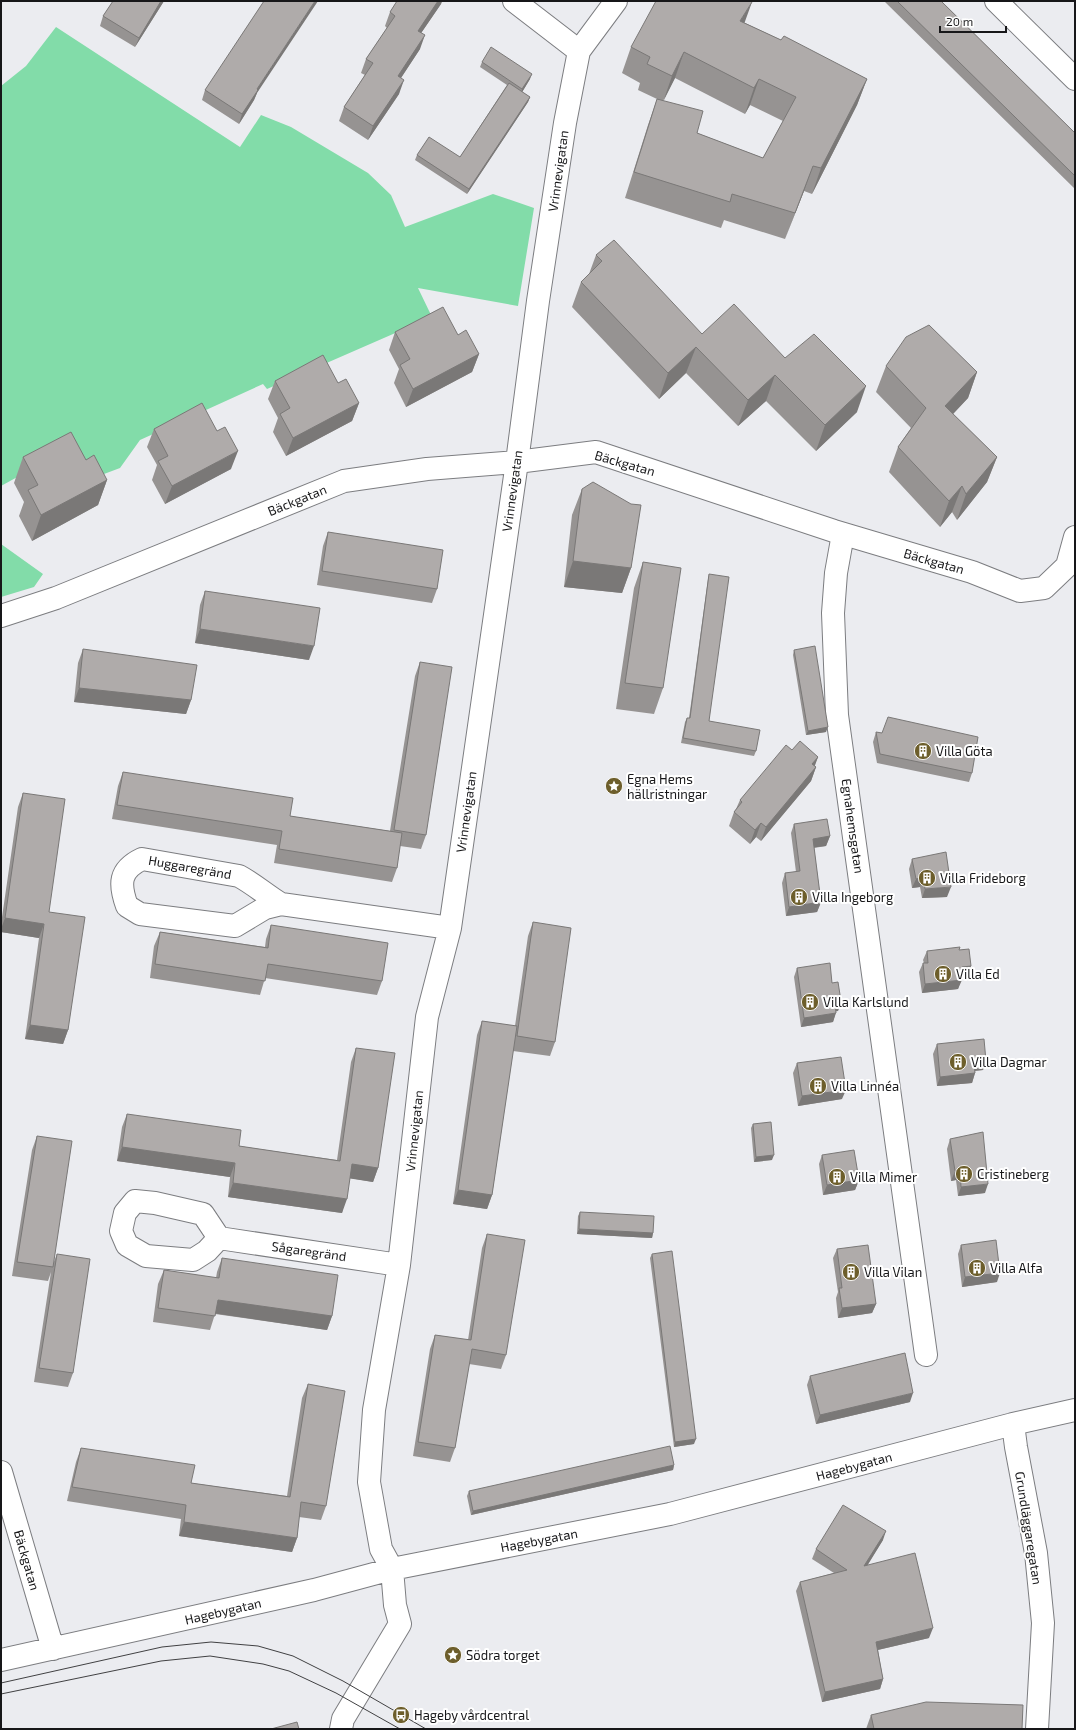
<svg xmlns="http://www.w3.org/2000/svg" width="1076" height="1730" viewBox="0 0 1076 1730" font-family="'Exo 2',sans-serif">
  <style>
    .green { fill: #82dca9 }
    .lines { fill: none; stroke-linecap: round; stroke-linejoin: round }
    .minor-casing { stroke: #7c7d80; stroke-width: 24 }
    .minor { stroke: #fff; stroke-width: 22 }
    .tram { stroke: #404042; stroke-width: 1 }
    .wall { fill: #969392; fill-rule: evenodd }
    .shaded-wall { fill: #7a7877 }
    .building { fill: #afabaa; stroke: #7a7877 }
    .labels { text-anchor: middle; stroke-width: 4; stroke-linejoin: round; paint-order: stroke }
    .street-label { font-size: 13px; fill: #171719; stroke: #fff }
    .poi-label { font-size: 13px; fill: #171719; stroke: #fff; text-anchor: start }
  </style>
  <rect width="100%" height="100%" fill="#ebecf0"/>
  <!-- green -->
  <path class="green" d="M56 27 240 147 261 115 291 127 368 173 391 195 405 227 493 194 534 208 518 306 418 288 432 317 267 389 263 384 140 440 120 468 104 474 70 448 1 486V86L26 66Z
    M1 544 43 574 34 587 1 597Z"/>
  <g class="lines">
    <defs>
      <path id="minor" d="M514 1 579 51
        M996 1 1075 79
        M843 534 836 573 833 613 837 715 926 1355
        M1 616 56 598 344 481 427 469 517 462 596 452 834 531 972 572 1020 591 1044 588 1067 566 1075 537
        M281 904C266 895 254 884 239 876L142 859C119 870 119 884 127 906L140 914 235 926 265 908 281 904 450 928
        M219 1238 203 1214 155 1203 135 1201 125 1213 121 1231 127 1245 146 1256 193 1260 207 1251 219 1238 399 1265
        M1013 1424 1016 1447 1036 1553 1043 1623 1037 1729
        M1 1472 53 1649
        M1 1660 314 1590 392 1569 670 1514 1013 1424 1075 1410
        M341 1729 343 1719 400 1624 395 1605 392 1569 381 1549 369 1482 374 1410 399 1265 427 1017 450 928 517 462 538 301 565 123 579 51 616 1"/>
    </defs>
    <!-- minor casing -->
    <use href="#minor" class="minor-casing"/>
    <!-- minor -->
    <use href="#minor" class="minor"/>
    <!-- tram -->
    <path class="tram" d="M1 1683 162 1647 211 1642 258 1646 293 1656 343 1681 426 1729
      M1 1694 161 1661 210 1656 263 1664 289 1671 336 1693 400 1729"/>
  </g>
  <!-- wall -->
  <path class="wall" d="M164 1 135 47 100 26 103 16Z
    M397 1H442L441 4 421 33 420 49 401 78 399 94 368 140 339 121 344 107 365 75 361 73 366 59 387 28 385 26 390 12Z
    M884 1H941L1075 133V189Z
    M745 23 781 40 867 79 857 105 812 194 804 191 785 239 724 220 721 228 625 198 648 125 657 99 638 90 640 83 622 73 631 47ZM675 78 745 114 750 105 783 121 763 158 697 133 663 101Z
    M482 62 530 79 522 92 530 97 528 102 467 194 415 160 417 155 460 157 507 85 480 67Z
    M205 90 257 93 254 100 239 124 202 100Z
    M596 255 702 334 785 358 857 412 816 451 766 401 738 426 686 373 659 399 572 307 581 282 589 274Z
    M395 332 458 335 479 354 472 372 406 407 394 383 399 369 389 350Z
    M886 366 977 372 968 398 953 414 997 457 987 482 957 520 952 512 940 527 889 472 898 447 911 428 876 392Z
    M275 381 338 383 359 403 352 421 286 456 273 432 278 418 268 399Z
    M154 429 231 469 165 504 152 480 157 465 147 447Z
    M23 457 86 460 107 480 98 505 32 541 19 516 24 502 14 483Z
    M582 489 631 568 622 593 564 587 572 515Z
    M328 532 437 589 432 603 317 585 323 546Z
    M643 562 663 688 654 714 616 709 634 588Z
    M709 574V721L756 751 754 756 681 743 685 722 687 718H689L708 579Z
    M205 591 309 660 195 643 200 605Z
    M83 649 191 700 186 714 74 702 78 663Z
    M794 650 826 732 806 735 793 655Z
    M420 662 426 835 421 849 400 846 397 868 392 882 274 863 277 845 112 819 118 786 123 772 290 816 390 831 415 676Z
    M876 732 972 773 969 782 877 763 873 742Z
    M792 750 818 757 814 766 816 767 811 781 761 841 756 837 750 844 729 826 734 812 736 809 740 800Z
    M23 793 49 912 68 1030 63 1044 25 1039 39 938 1 932V924L18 807Z
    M794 824 830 836 826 846 814 848 821 902 817 912 786 916 782 883 785 873 796 872 791 833Z
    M912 859 947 897 922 898 920 887 912 888 909 869Z
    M533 922 555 1042 550 1056 513 1051 492 1195 487 1209 453 1204 477 1035 482 1021 515 1026 528 936Z
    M271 925 382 981 377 995 265 978 260 995 150 978 154 946 160 932 265 947 266 939Z
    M959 950 971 966 967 975 962 976 958 989 922 993 919 972 923 963H924L923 960 927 951Z
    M797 968 832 983 841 1001 838 1011H836L833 1022 801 1027 794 977Z
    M937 1044 986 1061 983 1070 975 1071V1073L972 1083 937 1086 933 1054Z
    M356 1048 378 1168 373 1182 350 1178 342 1213 228 1197 230 1177 117 1161 122 1127 127 1114 239 1146 337 1160 351 1062Z
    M797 1063 842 1099 798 1106 793 1073Z
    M753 1124 772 1160 754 1162 751 1128Z
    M37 1136 53 1264 57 1254 73 1373 68 1387 34 1382 51 1272 48 1281 12 1276 32 1150Z
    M950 1139 985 1193 958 1196 956 1180 951 1181 947 1149Z
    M822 1155 859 1180 855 1190 823 1195 819 1164Z
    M580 1212 653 1233 652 1238 577 1234 578 1216Z
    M487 1234 506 1355 501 1369 469 1364 455 1448 450 1462 413 1456 430 1349 435 1335 468 1340 482 1248Z
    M961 1245 997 1282 962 1287 958 1254Z
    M837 1249 876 1304 872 1313 838 1318 836 1298 838 1292 833 1258Z
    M652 1254 694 1444 674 1447 650 1258Z
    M222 1258 332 1316 327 1330 215 1314 210 1330 153 1322 158 1284 164 1270 216 1278 217 1272Z
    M810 1376 910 1402 816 1424 807 1385Z
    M308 1384 326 1506 321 1520 299 1517 297 1538 292 1552 179 1536 181 1519 67 1501 76 1462 81 1448 191 1483 287 1496 302 1398Z
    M674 1465 673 1470 471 1515 467 1496 469 1491Z
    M883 1540 867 1565 929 1638 878 1650 883 1679 880 1689 822 1702 796 1591 800 1582 834 1573 812 1559 816 1549Z
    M871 1715 1022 1729H866Z"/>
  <!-- shaded-wall -->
  <path class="shaded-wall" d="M161 1H164L135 47 139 38Z
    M315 1H318L257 93 254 100 239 124 242 114 257 89Z
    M438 1H442L441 4 413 45 418 31Z
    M752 2 743 27 740 21Z
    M425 35 420 49 393 90 398 76Z
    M684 52 675 78 663 102 672 76Z
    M532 74 530 79 521 94 522 89Z
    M759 79 750 105 745 114 754 88Z
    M867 79 857 105 812 194 821 168Z
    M404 80 399 94 368 140 373 126Z
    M530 97 528 102 467 194 469 189Z
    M813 166 804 191 785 239 795 213Z
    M696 347 686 373 659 399 668 373Z
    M479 354 472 372 406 407 413 389Z
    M977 372 968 398 936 432 945 406Z
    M775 375 766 401 738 426 748 400Z
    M866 386 857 412 816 451 825 425Z
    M359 403 352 421 286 456 293 438Z
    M238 451 231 469 165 504 172 486Z
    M997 457 987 482 957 520 966 494Z
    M107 480 98 505 32 541 41 515Z
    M962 486 952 512 940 527 949 501Z
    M573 561 631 568 622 593 564 587Z
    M200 629 314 646 309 660 195 643Z
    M79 688 191 700 186 714 74 702Z
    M828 727 826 732 806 735 808 731Z
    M818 757 813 771 812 764Z
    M816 767 811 781 761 841 766 827Z
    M761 823 756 837 750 844 755 830Z
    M830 836 826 846 809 848 813 839Z
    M923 877 920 887 912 888 916 879Z
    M951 887 947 897 922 898 925 889Z
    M821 902 817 912 786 916 789 907Z
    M5 918 44 924 39 938 1 932V929Z
    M971 966 967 975 959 977 962 967Z
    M962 980 958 989 922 993 925 984Z
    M841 1001 838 1011 831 1012 835 1002Z
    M836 1013 833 1022 801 1027 804 1018Z
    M30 1025 68 1030 63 1044 25 1039Z
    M986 1061 983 1070 971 1071 974 1062Z
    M975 1073 972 1083 937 1086 940 1077Z
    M846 1090 842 1099 798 1106 802 1096Z
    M122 1147 235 1163 230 1177 117 1161Z
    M774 1155 772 1160 754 1162 756 1157Z
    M352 1164 378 1168 373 1182 347 1178Z
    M955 1171H960L956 1180 951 1181Z
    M859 1180 855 1190 823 1195 827 1185Z
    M233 1183 347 1199 342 1213 228 1197Z
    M988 1184 985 1193 958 1196 961 1187Z
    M458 1190 492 1195 487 1209 453 1204Z
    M579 1229 653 1233 652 1238 577 1234Z
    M1000 1273 997 1282 962 1287 965 1277Z
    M218 1300 332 1316 327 1330 212 1313Z
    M876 1304 872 1313 838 1318 842 1308Z
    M913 1393 910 1402 816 1424 820 1415Z
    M696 1439 694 1444 674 1447 675 1442Z
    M674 1465 673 1470 471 1515 473 1511Z
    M184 1522 297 1538 292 1552 179 1536Z
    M886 1531 883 1540 861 1576 864 1566Z
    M933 1628 929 1638 873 1651 876 1642Z
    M883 1679 880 1689 822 1702 825 1692Z"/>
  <!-- building -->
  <path class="building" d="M113 1H161L139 38 103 16Z
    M264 1H315L257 89 258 90 242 114 205 90Z
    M397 1H438L418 31 425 35 398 76 404 80 373 126 344 107 373 63 366 59 395 16 390 12Z
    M656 1H752V2L740 21 781 40 784 36 867 79 821 168 813 166 795 213 732 194 730 202 634 172 657 99 703 111 697 133 763 158 796 97 759 79 754 88 684 52 672 76 647 64 650 57 631 47Z
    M897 1H941L1075 133V176Z
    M491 47 532 74 522 89 482 62Z
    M509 83 530 97 469 189 417 155 429 137 460 157Z
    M614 240 702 334 734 304 785 358 814 334 866 386 825 425 775 375 748 400 696 347 668 373 581 282 602 261 596 255Z
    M443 307 458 335 466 330 479 354 413 389 400 365 410 359 395 332Z
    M929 325 977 372 945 406 997 457 966 494 962 486 949 501 898 447 926 408 886 366 906 337Z
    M323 355 338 383 346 379 359 403 293 438 280 414 290 408 275 381Z
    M202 403 217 431 225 427 238 451 172 486 158 461 168 456 154 429Z
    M71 432 86 460 94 455 107 480 41 515 28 490 38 485 23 457Z
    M593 482 631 504 641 505 631 568 573 561 582 489Z
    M328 532 443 550 437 589 322 571Z
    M643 562 681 568 663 688 625 683Z
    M709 574 729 577 709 721 760 730 756 751 683 738 687 718H690Z
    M205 591 320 608 314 646 200 629Z
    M815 646 828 727 808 731 794 650Z
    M83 649 197 665 191 700 79 688Z
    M420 662 452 667 426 835 394 830Z
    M888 717 978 737 972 773 880 754 876 732 882 733Z
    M800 741 818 757 812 764 816 767 766 827 761 823 755 830 734 812 742 802 740 800 786 745 792 750Z
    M123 772 293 798 290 816 402 833 397 868 279 849 282 831 117 805Z
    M23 793 65 799 49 912 85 917 68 1030 30 1025 44 924 5 918Z
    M827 819 830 836 813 839 821 902 789 907 785 873 800 871 794 824Z
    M946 852 951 887 925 889 923 877 916 879 912 859Z
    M533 922 571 928 555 1042 517 1036Z
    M271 925 388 943 382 981 268 964 265 981 155 964 160 932 268 948Z
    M960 947 959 950 969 949 971 966 962 967V980L925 984 923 963H928L927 951Z
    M830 963 832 983 838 982 841 1001 835 1002 836 1013 804 1018 797 968Z
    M482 1021 517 1026 492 1195 458 1190Z
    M984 1039 986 1061 974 1062 975 1073 940 1077 937 1044Z
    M356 1048 395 1053 378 1168 352 1164 347 1199 233 1183 235 1163 122 1147 127 1114 241 1130 239 1146 340 1161Z
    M841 1057 846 1090 802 1096 797 1063Z
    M771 1122 774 1155 756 1157 753 1124Z
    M983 1132 988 1184 961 1187 960 1171H955L950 1139Z
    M37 1136 72 1141 53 1267 17 1262Z
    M854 1150 859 1180 827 1185 822 1155Z
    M580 1212 654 1216 653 1233 579 1229Z
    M487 1234 525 1240 506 1355 472 1349 455 1448 418 1442 435 1335 471 1340Z
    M996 1240 1000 1273 965 1277 961 1245Z
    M868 1245 876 1304 842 1308 839 1288H842L837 1249Z
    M672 1251 696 1439 675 1442 652 1254Z
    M57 1254 90 1259 73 1373 39 1368Z
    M222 1258 338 1275 332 1316 218 1300 215 1316 158 1308 164 1270 219 1278Z
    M905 1353 913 1393 820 1415 810 1376Z
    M308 1384 345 1391 326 1506 301 1502 297 1538 184 1522 186 1505 72 1487 81 1448 195 1465 191 1483 290 1497Z
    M670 1446 674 1465 473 1511 469 1491Z
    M843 1505 886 1531 864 1566 915 1553 933 1628 876 1642 883 1679 825 1692 800 1582 847 1570 816 1549Z
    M926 1702 1023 1705 1022 1729H874L871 1715Z
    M297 1722 299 1729H271Z"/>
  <!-- icons -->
  <defs>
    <symbol id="building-disc" viewBox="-11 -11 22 22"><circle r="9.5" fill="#6d5e2b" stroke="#fff"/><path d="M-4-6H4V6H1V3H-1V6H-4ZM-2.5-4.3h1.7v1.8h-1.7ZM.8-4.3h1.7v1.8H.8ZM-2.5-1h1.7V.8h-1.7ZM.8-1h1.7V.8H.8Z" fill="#fff"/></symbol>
    <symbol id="sight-disc" viewBox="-11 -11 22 22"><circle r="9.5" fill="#6d5e2b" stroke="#fff"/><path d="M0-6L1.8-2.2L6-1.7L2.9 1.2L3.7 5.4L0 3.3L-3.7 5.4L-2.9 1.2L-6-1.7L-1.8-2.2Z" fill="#fff"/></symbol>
    <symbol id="bus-disc" viewBox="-11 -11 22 22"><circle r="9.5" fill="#6d5e2b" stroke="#fff"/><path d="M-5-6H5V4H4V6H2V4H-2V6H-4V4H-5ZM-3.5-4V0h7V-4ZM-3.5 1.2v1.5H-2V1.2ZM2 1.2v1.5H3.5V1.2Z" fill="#fff"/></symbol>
  </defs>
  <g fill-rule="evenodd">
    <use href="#building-disc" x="913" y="741" width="20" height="20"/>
    <use href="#sight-disc" x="604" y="776" width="20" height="20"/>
    <use href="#building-disc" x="917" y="868" width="20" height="20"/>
    <use href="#building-disc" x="789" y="887" width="20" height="20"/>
    <use href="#building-disc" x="933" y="964" width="20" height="20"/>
    <use href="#building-disc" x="800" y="992" width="20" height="20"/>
    <use href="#building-disc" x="948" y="1052" width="20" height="20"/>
    <use href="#building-disc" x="808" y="1076" width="20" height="20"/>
    <use href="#building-disc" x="954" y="1164" width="20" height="20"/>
    <use href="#building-disc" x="827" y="1167" width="20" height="20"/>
    <use href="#building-disc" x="967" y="1258" width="20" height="20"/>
    <use href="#building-disc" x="841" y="1262" width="20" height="20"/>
    <use href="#sight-disc" x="443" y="1645" width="20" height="20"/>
    <use href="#bus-disc" x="391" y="1705" width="20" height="20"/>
  </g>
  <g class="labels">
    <!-- street labels -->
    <g class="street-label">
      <text transform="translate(558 171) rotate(-82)" y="5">Vrinnevigatan</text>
      <text transform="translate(625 463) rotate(16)" y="5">Bäckgatan</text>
      <text transform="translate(512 491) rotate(-82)" y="5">Vrinnevigatan</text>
      <text transform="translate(297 500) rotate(-22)" y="5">Bäckgatan</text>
      <text transform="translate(934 561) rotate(16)" y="5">Bäckgatan</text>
      <text transform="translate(466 812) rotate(-82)" y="5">Vrinnevigatan</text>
      <text transform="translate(853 826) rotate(82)" y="5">Egnahemsgatan</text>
      <text transform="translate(190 867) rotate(10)" y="5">Huggaregränd</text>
      <text transform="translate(414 1131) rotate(-84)" y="5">Vrinnevigatan</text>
      <text transform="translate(309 1251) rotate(8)" y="5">Sågaregränd</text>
      <text transform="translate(854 1466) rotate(-15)" y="5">Hagebygatan</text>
      <text transform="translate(1029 1528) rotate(81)" y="5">Grundläggaregatan</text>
      <text transform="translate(539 1540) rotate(-11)" y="5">Hagebygatan</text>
      <text transform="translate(27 1560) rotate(74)" y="5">Bäckgatan</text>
      <text transform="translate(223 1611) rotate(-13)" y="5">Hagebygatan</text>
    </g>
    <!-- poi labels -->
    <g class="poi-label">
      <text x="936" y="756">Villa Göta</text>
      <text x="627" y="784">Egna Hems<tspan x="627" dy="15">hällristningar</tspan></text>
      <text x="940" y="883">Villa Frideborg</text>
      <text x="812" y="902">Villa Ingeborg</text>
      <text x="956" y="979">Villa Ed</text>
      <text x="823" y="1007">Villa Karlslund</text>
      <text x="971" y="1067">Villa Dagmar</text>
      <text x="831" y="1091">Villa Linnéa</text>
      <text x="977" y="1179">Cristineberg</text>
      <text x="850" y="1182">Villa Mimer</text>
      <text x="990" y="1273">Villa Alfa</text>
      <text x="864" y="1277">Villa Vilan</text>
      <text x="466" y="1660">Södra torget</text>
      <text x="414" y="1720">Hageby vårdcentral</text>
    </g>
  </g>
  <!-- border -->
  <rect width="1076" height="1730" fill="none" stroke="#171719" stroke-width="4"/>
  <!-- scale -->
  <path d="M940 26v6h66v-6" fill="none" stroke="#171719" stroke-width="2"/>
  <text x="946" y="26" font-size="12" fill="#171719" stroke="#ffffff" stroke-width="3" paint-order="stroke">20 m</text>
</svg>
